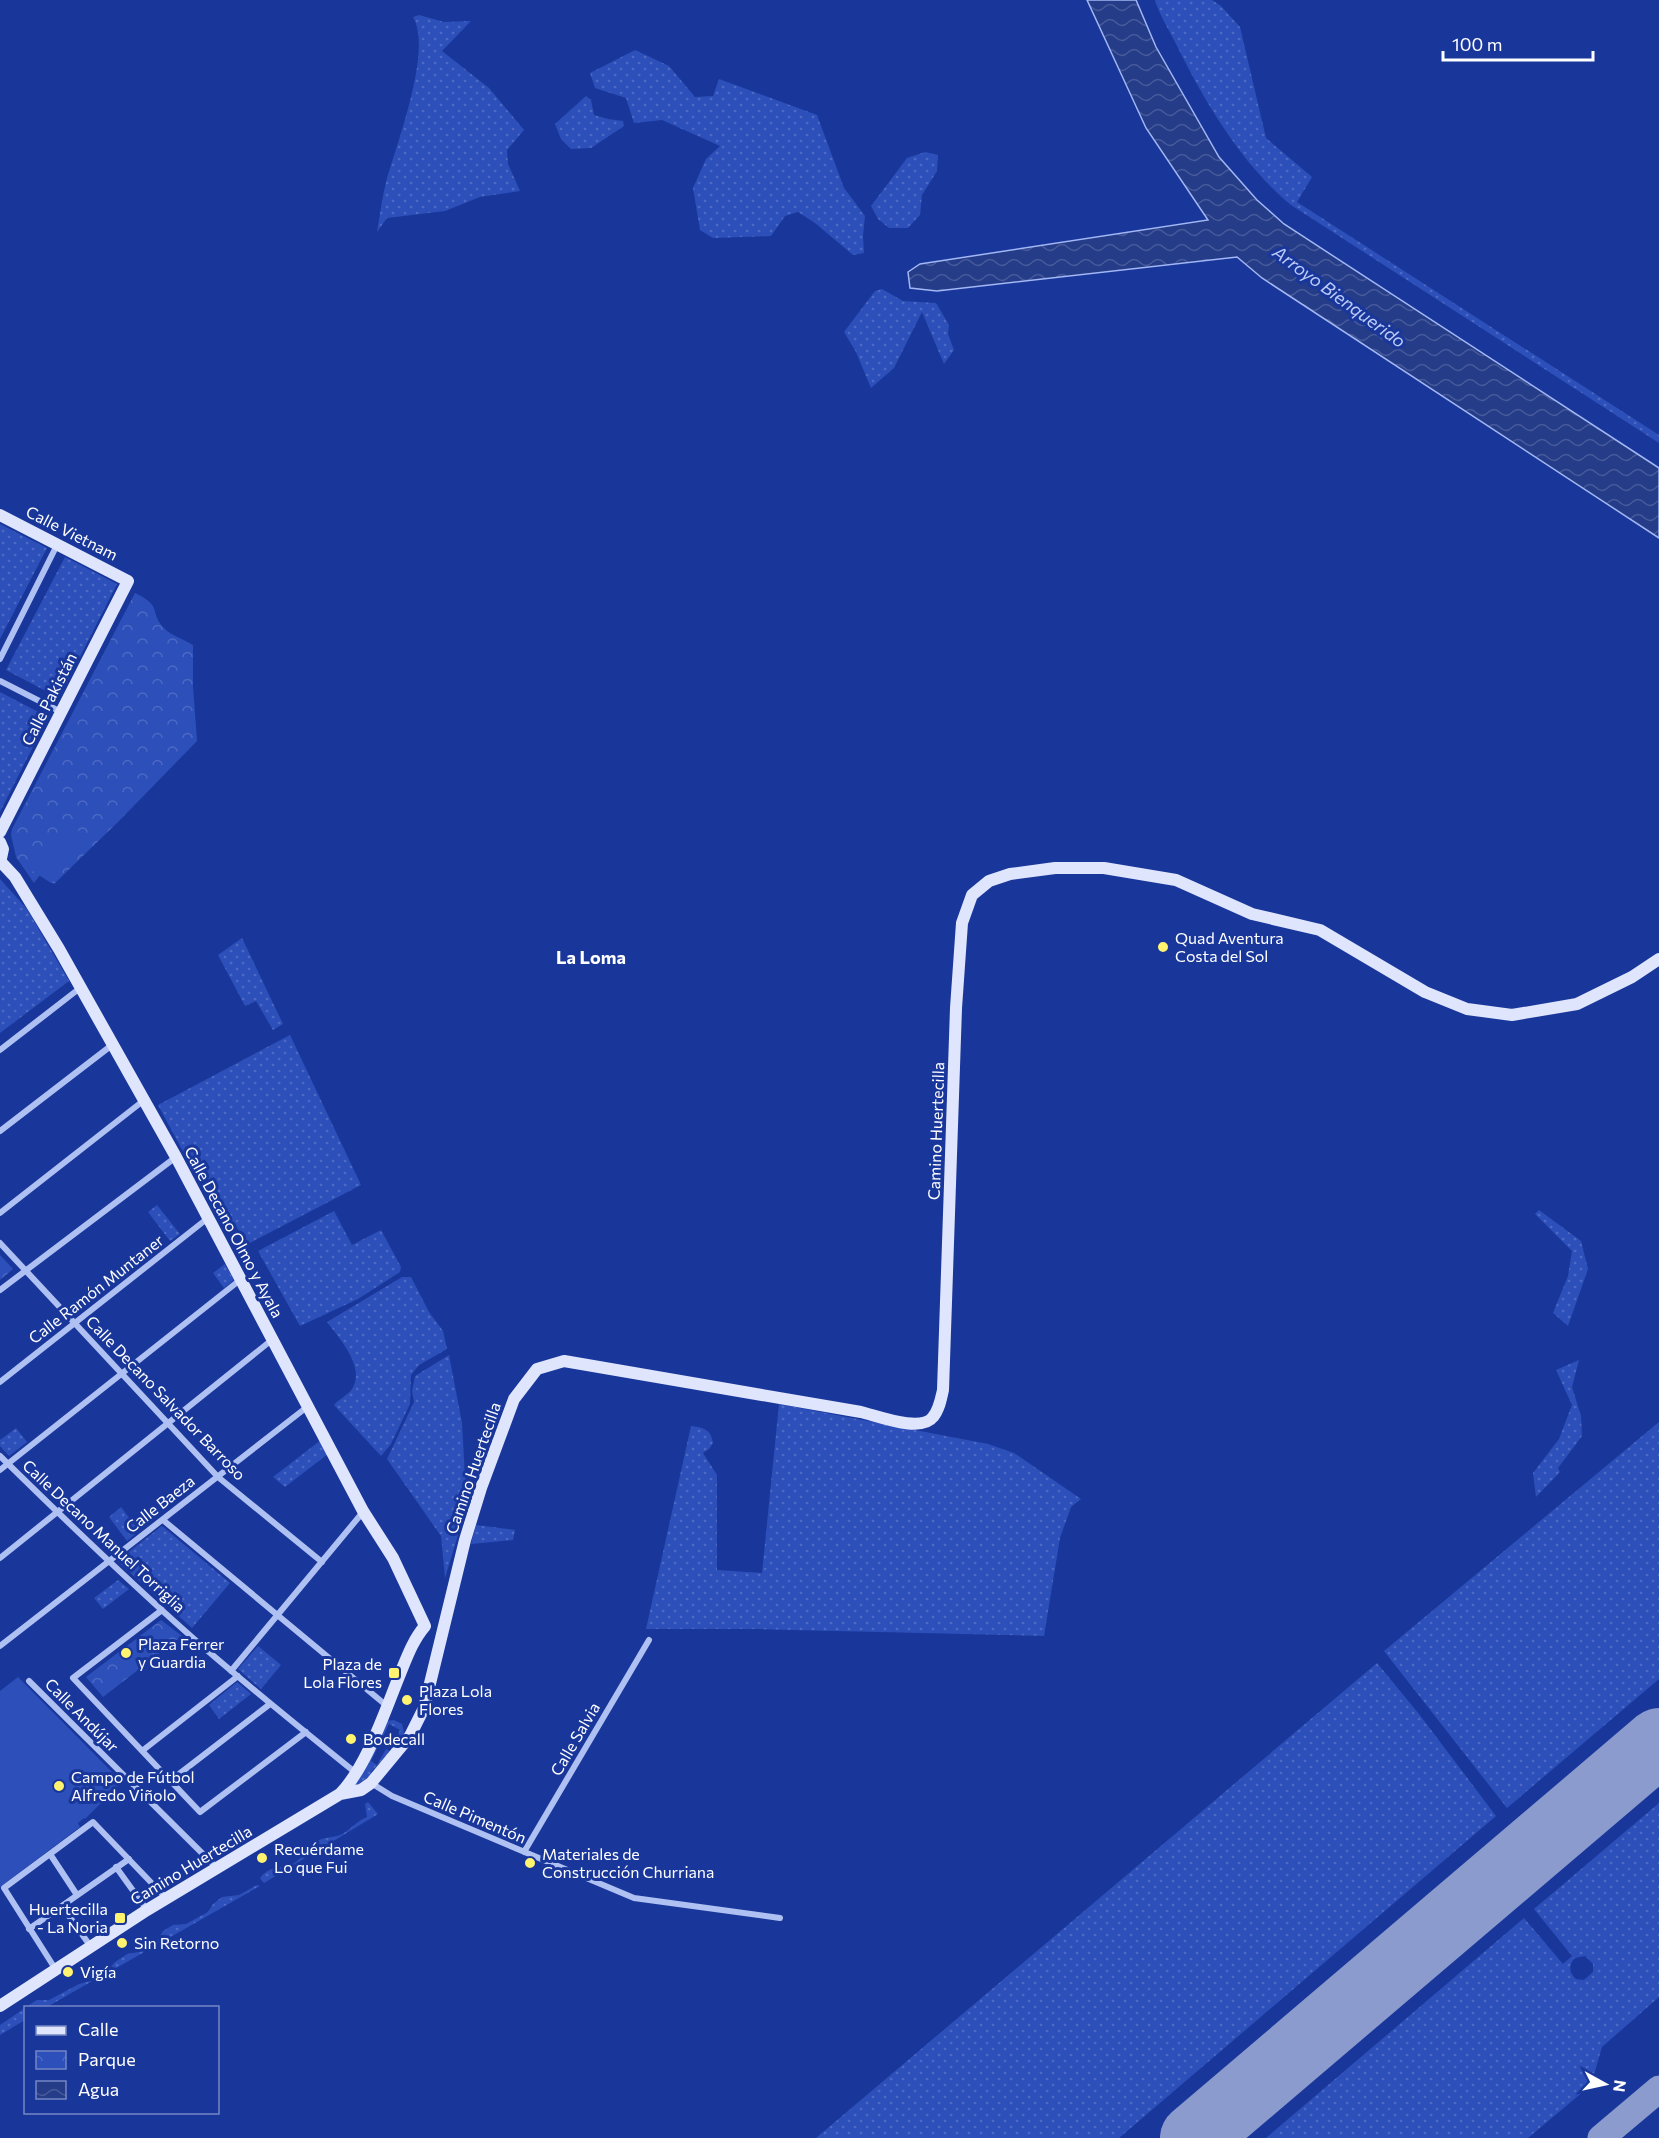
<svg xmlns="http://www.w3.org/2000/svg" width="1659" height="2138" viewBox="0 0 1659 2138" font-family="Commissioner,sans-serif">
  <style>
    .grass { fill: url(#grass-dots); fill-rule: evenodd }
    .park { fill: url(#park-crowns) }
    .pitch { fill: #2c4fb9 }
    .water { fill: url(#water-waves); stroke: #a2b7f4; stroke-width: 1.5 }
    .lines { fill: none; stroke-linecap: round; stroke-linejoin: round }
    .taxiway { stroke: #8c9bcd; stroke-width: 27 }
    .runway { stroke: #8c9bcd; stroke-width: 68 }
    .street { stroke: #afc0f2; stroke-width: 6 }
    .secondary { stroke: #dee5fc; stroke-width: 12 }
    .poi-dot { fill: #fff370; stroke: #19379b; stroke-width: 2 }
    .labels { text-anchor: middle; stroke-width: 6; stroke-linejoin: round; paint-order: stroke }
    .street-label { font-size: 16px; fill: #fff; stroke: #19379b }
    .poi-label { font-size: 16px; fill: #fff; stroke: #19379b; text-anchor: start }
    .water-label { font-size: 18px; font-style: italic; fill: #bccbf8; stroke: #19379b }
    .neighbourhood-label { font-size: 18px; font-weight: bold; fill: #fff; stroke: #19379b }
  </style>
  <defs>
    <pattern id="grass-dots" width="8" height="8" patternUnits="userSpaceOnUse" patternTransform="scale(1.5)"><rect width="8" height="8" fill="#2c4fb9"/><path d="M2 2h.1M6 6h.1" fill="none" stroke="#4c69c4" stroke-width="1.8" stroke-linecap="round"/></pattern>
    <pattern id="park-crowns" width="20" height="18" patternUnits="userSpaceOnUse" patternTransform="scale(1.5)"><rect width="20" height="18" fill="#2c4fb9"/><path d="M2 6a3 3 0 1 1 6 0M12 15a3 3 0 1 1 6 0" fill="none" stroke="#4c69c4"/></pattern>
    <pattern id="water-waves" width="16" height="10" patternUnits="userSpaceOnUse" patternTransform="scale(1.5)"><rect width="16" height="10" fill="#253c88"/><path d="M0 5q4-4 8 0t8 0" fill="none" stroke="#46599a"/></pattern>
  </defs>
  <rect width="100%" height="100%" fill="#19379b"/>
  <!-- grass -->
  <path class="grass" d="M1155 0H1212L1221 6 1240 27 1266 138 1312 177 1297 202 1659 435V443L1291 205C1241 164 1203 99 1175 42 1168 28 1159 14 1155 0Z
    M419 15 444 22 471 21 442 51 489 88 524 130 507 150 508 164 520 191 480 197 445 211 387 218 377 232C380 215 382 198 386 182 396 145 433 51 413 17Z
    M635 50 669 66 695 97 713 96 719 79 817 115 844 188 865 216 863 236 864 253 853 255 815 223 798 212 785 216 771 236 713 238 700 230 693 188 706 159 720 146 662 120 634 123 626 98 595 88 590 73Z
    M586 96 591 100 594 115 608 119 623 121 624 126 591 148 571 149 561 139 555 124Z
    M925 152 938 155 937 171 922 195 920 215 908 228H889L878 219 871 206 907 158Z
    M882 289 903 301 936 303 949 325 948 334 954 350 944 364 922 312 894 368 871 388 856 352 844 332 875 291Z
    M0 524 47 548 0 639Z
    M65 557 117 584 59 698 6 670Z
    M0 692 48 717 0 812Z
    M0 879 27 909 69 981 0 1033Z
    M242 938 283 1024 273 1030 256 1001 245 1006 218 955Z
    M290 1035 361 1185 248 1244 224 1209H214L158 1105Z
    M157 1205 180 1234 170 1241 148 1212Z
    M1539 1210 1581 1241 1588 1269 1568 1326 1553 1313 1568 1276 1572 1251 1535 1214Z
    M334 1211 352 1245 381 1230 401 1267 400 1272 358 1299 300 1326 258 1251Z
    M225 1264 234 1280 224 1288 213 1273Z
    M402 1277H411L429 1312 443 1331 447 1349 419 1365 411 1375 410 1404 391 1444 381 1456 334 1405C339 1399 348 1395 352 1389 366 1367 339 1338 327 1322Z
    M449 1355 462 1423 465 1477 472 1489 445 1578 441 1536 387 1459 414 1402 412 1391 415 1376Z
    M1579 1360 1572 1387 1581 1416 1582 1436 1558 1468 1560 1472 1536 1497 1533 1473 1559 1439 1572 1405 1556 1370Z
    M779 1404 988 1444 1014 1453 1081 1499 1071 1507 1060 1538 1044 1636 756 1629H646L691 1426C704 1428 711 1429 713 1443L709 1449 703 1453 717 1475V1570L762 1573Z
    M1659 1422V1679L1507 1808 1384 1651Z
    M16 1428 27 1442 9 1456 0 1446V1440Z
    M321 1440 328 1454 285 1487 273 1477Z
    M121 1507 139 1531 127 1541 109 1517Z
    M476 1525 515 1530 513 1540 471 1544Z
    M162 1526 230 1583 192 1628 117 1561Z
    M118 1580 129 1589 103 1609 94 1598Z
    M258 1646 281 1665 261 1689 238 1669Z
    M1377 1663 1419 1714 1496 1816 1119 2138H816Z
    M237 1682 251 1694 219 1719 209 1705Z
    M394 1720 402 1724 405 1736 371 1772 373 1774 354 1787 385 1721ZM389 1724 400 1730 390 1751 386 1749 377 1765 371 1761Z
    M368 1802 378 1814 264 1883 260 1878C269 1866 278 1869 290 1865 302 1861 304 1850 313 1843 322 1837 331 1838 340 1835 350 1831 356 1821 367 1817L365 1804Z
    M1659 1803V1997L1602 2047 1591 2085 1528 2138H1266L1524 1918 1563 1964 1572 1956 1534 1909ZM1585 1956 1593 1964V1972L1584 1980 1576 1979C1569 1973 1568 1965 1575 1958Z
    M257 1885 260 1886 104 1975 115 1962 127 1954 139 1952 157 1941 163 1931 173 1925 186 1924 208 1912 213 1904 222 1897 239 1895Z
    M94 1980 47 2007H26L37 2000H49L79 1984Z
    M25 2008V2020L0 2035V2025Z"/>
  <!-- park -->
  <path class="park" d="M135 593C164 607 148 611 164 628 171 636 184 639 193 645V686L197 741 119 821 54 884 40 875 34 883 16 857 11 835 12 829Z
    M0 1255 13 1269 0 1280Z
    M161 1620 182 1636 103 1697 86 1677Z"/>
  <!-- pitch -->
  <path class="pitch" d="M67 822 87 838 51 883 28 868Z
    M18 1677 122 1782 85 1819 84 1818 78 1823 80 1827 0 1887V1691Z"/>
  <!-- water -->
  <path class="water" d="M1087 0H1136L1156 47 1219 157 1257 200 1284 224 1659 468V538L1262 278 1237 257 937 291 910 288 908 272 920 264 1208 220 1146 128Z"/>
  <g class="lines">
    <!-- taxiway -->
    <path class="taxiway" d="M1601 2138 1659 2089"/>
    <!-- runway -->
    <path class="runway" d="M1194 2138 1659 1742"/>
    <!-- street -->
    <path class="street" d="M0 659 57 545
      M0 681 61 712
      M0 1050 80 988
      M0 1131 112 1045
      M0 1213 143 1101
      M0 1243 218 1477 322 1562
      M0 1290 176 1157
      M0 1382 208 1218
      M0 1456C60 1515 121 1574 185 1631 240 1680 298 1726 356 1773
      M0 1470 240 1280
      M163 1520 387 1706
      M0 1558 273 1339
      M162 1610 73 1678 200 1812 306 1732
      M0 1646 307 1407
      M231 1671 363 1512
      M29 1681 218 1869
      M142 1751 238 1676
      M170 1781 270 1704
      M371 1783 392 1796 634 1898 780 1918
      M524 1852 649 1640
      M50 1854 77 1895
      M116 1867 147 1910
      M62 1906 91 1947
      M29 1929 129 1859
      M56 1970 4 1888 93 1822 166 1898"/>
    <!-- secondary -->
    <path class="secondary" d="M0 515 128 581 0 832
      M0 842 3 849 0 863
      M1 862 15 877 59 949 176 1157 363 1511 393 1558 425 1626
      M340 1794 361 1790 371 1783 410 1736 424 1708 465 1540 481 1488 514 1399 537 1369 564 1361 861 1412C878 1416 921 1433 933 1417 939 1410 941 1399 943 1390L956 1008 962 923 972 895 989 881 1010 874 1055 868H1104L1176 880 1252 914 1320 930 1425 992 1467 1009 1512 1015 1577 1004 1632 977 1659 959
      M0 2006 147 1910 340 1794C367 1766 385 1711 400 1674 407 1657 413 1640 425 1626"/>
  </g>
  <!-- markers -->
  <g class="poi-dot">
    <circle cx="1163" cy="947" r="6"/>
    <circle cx="126" cy="1653" r="6"/>
    <rect x="388" y="1667" width="12" height="12" rx="3"/>
    <circle cx="407" cy="1700" r="6"/>
    <circle cx="351" cy="1739" r="6"/>
    <circle cx="59" cy="1786" r="6"/>
    <circle cx="262" cy="1858" r="6"/>
    <circle cx="530" cy="1863" r="6"/>
    <rect x="114" y="1912" width="12" height="12" rx="3"/>
    <circle cx="122" cy="1943" r="6"/>
    <circle cx="68" cy="1972" r="6"/>
  </g>
  <g class="labels">
    <!-- street labels -->
    <g class="street-label">
      <text transform="translate(72 533) rotate(27)" y="6">Calle Vietnam</text>
      <text transform="translate(49 699) rotate(-63)" y="6">Calle Pakistán</text>
      <text transform="translate(936 1131) rotate(-88)" y="6">Camino Huertecilla</text>
      <text transform="translate(234 1232) rotate(62)" y="6">Calle Decano Olmo y Ayala</text>
      <text transform="translate(96 1289) rotate(-38)" y="6">Calle Ramón Muntaner</text>
      <text transform="translate(166 1398) rotate(46)" y="6">Calle Decano Salvador Barroso</text>
      <text transform="translate(473 1468) rotate(-71)" y="6">Camino Huertecilla</text>
      <text transform="translate(160 1504) rotate(-38)" y="6">Calle Baeza</text>
      <text transform="translate(104 1536) rotate(43)" y="6">Calle Decano Manuel Torriglia</text>
      <text transform="translate(82 1715) rotate(45)" y="6">Calle Andújar</text>
      <text transform="translate(575 1739) rotate(-60)" y="6">Calle Salvia</text>
      <text transform="translate(475 1817) rotate(23)" y="6">Calle Pimentón</text>
      <text transform="translate(191 1865) rotate(-31)" y="6">Camino Huertecilla</text>
    </g>
    <!-- poi labels -->
    <g class="poi-label">
      <text x="1175" y="944">Quad Aventura<tspan x="1175" dy="18">Costa del Sol</tspan></text>
      <text x="138" y="1650">Plaza Ferrer<tspan x="138" dy="18">y Guardia</tspan></text>
      <text x="382" y="1670" text-anchor="end">Plaza de<tspan x="382" dy="18">Lola Flores</tspan></text>
      <text x="419" y="1697">Plaza Lola<tspan x="419" dy="18">Flores</tspan></text>
      <text x="363" y="1745">Bodecall</text>
      <text x="71" y="1783">Campo de Fútbol<tspan x="71" dy="18">Alfredo Viñolo</tspan></text>
      <text x="274" y="1855">Recuérdame<tspan x="274" dy="18">Lo que Fui</tspan></text>
      <text x="542" y="1860">Materiales de<tspan x="542" dy="18">Construcción Churriana</tspan></text>
      <text x="108" y="1915" text-anchor="end">Huertecilla<tspan x="108" dy="18">- La Noria</tspan></text>
      <text x="134" y="1949">Sin Retorno</text>
      <text x="80" y="1978">Vigía</text>
    </g>
    <!-- water labels -->
    <g class="water-label">
      <text transform="translate(1339 297) rotate(36)" y="6">Arroyo Bienquerido</text>
    </g>
    <!-- neighbourhood labels -->
    <g class="neighbourhood-label">
      <text x="591" y="964">La Loma</text>
    </g>
  </g>
  <!-- legend -->
  <rect x="24" y="2006" width="195" height="108" fill="#19379b" stroke="#7587c3" stroke-width="1.5"/>
  <rect x="36" y="2026" width="30" height="9" fill="#dee5fc" stroke="#7587c3" stroke-width="1.5"/>
  <text x="78" y="2036" font-size="18" fill="#ffffff">Calle</text>
  <rect x="36" y="2051" width="30" height="18" fill="url(#park-crowns)" stroke="#7587c3" stroke-width="1.5"/>
  <text x="78" y="2066" font-size="18" fill="#ffffff">Parque</text>
  <rect x="36" y="2081" width="30" height="18" fill="url(#water-waves)" stroke="#7587c3" stroke-width="1.5"/>
  <text x="78" y="2096" font-size="18" fill="#ffffff">Agua</text>
  <!-- north arrow -->
  <g transform="translate(1605 2084) rotate(98)" stroke="#19379b" stroke-width="4.5" paint-order="stroke">
  <path d="M0-4.5L10 22L0 15L-10 22Z" fill="#ffffff"/>
  <text y="-9" font-size="16" font-weight="bold" text-anchor="middle" fill="#ffffff">N</text>
  </g>
  <!-- scale -->
  <path d="M1443 51v9h150v-9" fill="none" stroke="#ffffff" stroke-width="3"/>
  <text x="1452" y="51" font-size="18" fill="#ffffff" stroke="#19379b" stroke-width="4.5" paint-order="stroke">100 m</text>
</svg>
